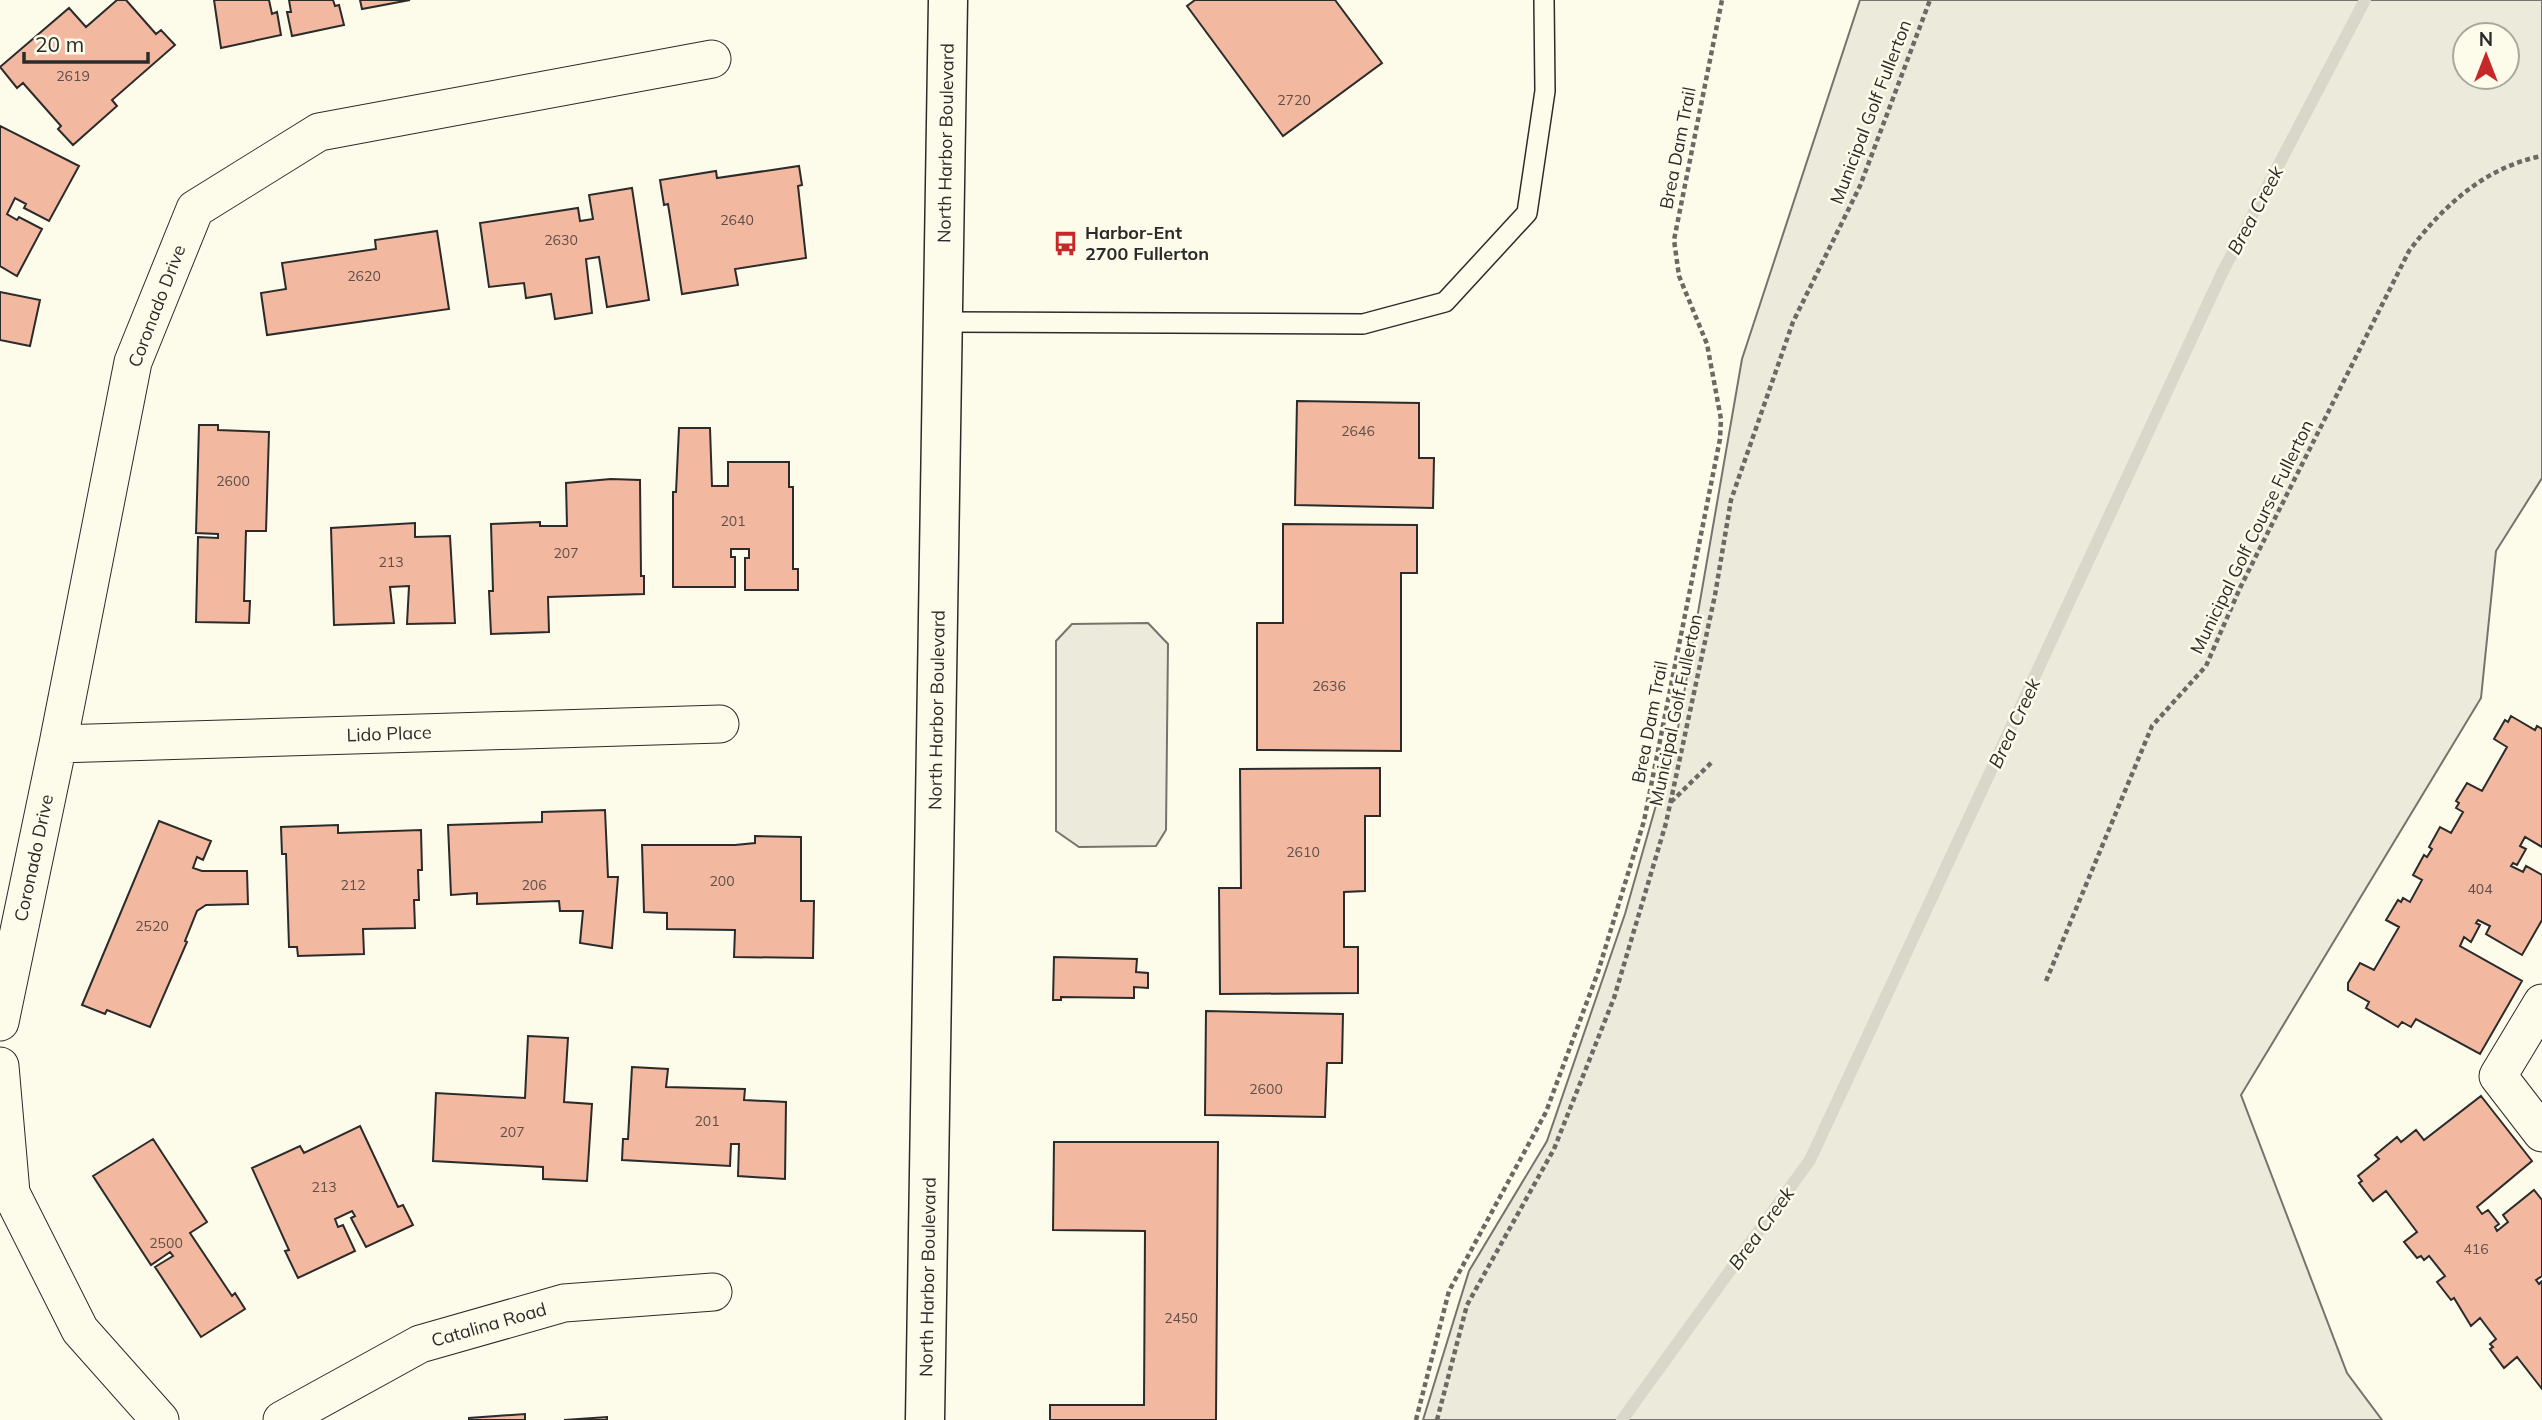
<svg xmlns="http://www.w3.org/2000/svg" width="2542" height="1420" viewBox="0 0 2542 1420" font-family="Mulish,sans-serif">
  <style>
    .green { fill: #ecebdb; stroke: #74746e; stroke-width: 2; fill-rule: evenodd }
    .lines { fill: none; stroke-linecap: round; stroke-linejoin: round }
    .stream { stroke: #d8d7c9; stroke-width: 12 }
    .building { fill: #f2b8a0; stroke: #2b2b2b; stroke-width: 2 }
    .service-casing { stroke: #2b2b2b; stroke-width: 22 }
    .minor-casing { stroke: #2b2b2b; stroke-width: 39 }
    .primary-casing { stroke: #2b2b2b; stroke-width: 41 }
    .path { stroke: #6a6964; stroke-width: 4.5; stroke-dasharray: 5 3.5; stroke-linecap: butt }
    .service { stroke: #fdfbea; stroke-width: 19 }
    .minor { stroke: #fdfbea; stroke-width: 37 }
    .primary { stroke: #fdfbea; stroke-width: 38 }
    .labels { text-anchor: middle; stroke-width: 5; stroke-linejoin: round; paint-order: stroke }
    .number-label { font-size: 14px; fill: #5d4e48 }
    .street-label { font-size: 18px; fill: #2b2b2b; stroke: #fdfbea }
    .poi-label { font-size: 18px; font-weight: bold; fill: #2b2b2b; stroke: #fdfbea; text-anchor: start }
    .water-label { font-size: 19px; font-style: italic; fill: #2b2b2b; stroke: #fdfbea }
  </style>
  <rect width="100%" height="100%" fill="#fdfbea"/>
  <!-- green -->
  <path class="green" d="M1860 0H2542V478L2496 551 2481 698 2241 1095 2347 1373 2382 1420H1423L1469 1271 1547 1141 1625 914 1678 728 1742 359ZM2465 35H2507V77H2465Z
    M1148 623 1168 644 1166 830 1156 846 1079 847 1056 831V641L1072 624Z"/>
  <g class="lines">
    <!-- stream -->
    <path class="stream" d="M1622 1420 1810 1160 2222 273 2365 0"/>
  </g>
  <!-- building -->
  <path class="building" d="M117 0H126L156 34 161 30 175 45 112 100 117 106 73 145 58 129 61 126 23 83 17 88 0 67 69 8 86 27Z
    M214 0H269L272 14 277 12 281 35 221 48Z
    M289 0H333L335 6 339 5 344 25 292 36 287 12H291Z
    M360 0H410L362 9Z
    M1195 0H1335L1382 63 1283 136 1187 6Z
    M0 126 79 166 49 221 24 208 26 204 15 198 7 214 17 220 19 217 42 229 17 276 0 266Z
    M799 166 802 185 798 186 806 258 735 269 738 285 682 294 668 204 664 205 660 180 716 171 717 178Z
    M632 188 649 300 607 307 599 257 586 259 592 313 555 319 551 294 526 298 524 283 489 287 480 223 578 208 580 221 593 219 589 195Z
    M437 231 449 309 267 335 261 293 286 289 282 263 376 249 375 240Z
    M0 292 40 300 30 346 0 340Z
    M1297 401 1419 403V458H1434L1433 508 1295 505Z
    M199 425H218V430L269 432 266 531H246L244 601H250L249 623 196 622 198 537 218 538V534L196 533Z
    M679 428H710L712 486H728V462H789V487H793V569H798V590H745V558H749V549H731V557H735V587H673V492H676Z
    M611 479 640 480 641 576H644V594L548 597 549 632 491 634 489 591H493L491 524 540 522V526H567L566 483Z
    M415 523V537L450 536 455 623 407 624 409 586 390 587 394 623 334 625 331 528Z
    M1283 524 1417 525V573H1401V751L1257 750V623H1283Z
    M2511 716 2535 730 2537 726 2542 729V847L2525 837 2520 846 2526 849 2517 865 2513 863 2511 866 2523 872 2526 866 2542 875V920L2522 955 2486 934 2490 926 2478 920 2476 923 2480 925 2471 942 2464 937 2460 946 2522 981 2480 1054 2416 1019 2411 1027 2402 1022 2398 1027 2366 1008 2369 1002 2348 990V983L2360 963 2374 970 2399 927 2386 920 2398 900 2401 902 2403 898 2410 902 2422 880 2413 875 2424 855 2427 857 2432 849 2429 847 2440 827 2451 833 2463 812 2456 808 2459 803 2456 801 2467 783 2482 791 2507 747 2494 739 2505 720 2508 722Z
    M1380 768V816H1365V891L1344 892V947H1358V993L1220 994 1219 888H1241L1240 769Z
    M605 810 608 877H618L612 948 580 943 583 911H560L559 901 477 904V893L451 895 448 825 542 822V812Z
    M159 821 211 841 203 860 197 857 193 868 202 871H247L248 904 206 905 197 911 185 941 187 942 150 1027 107 1010 105 1014 82 1005Z
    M338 825V833L421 830 422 870H418L419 900H414L415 928 363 929 364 954 298 956 297 947H289L286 854H282L281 827Z
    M755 836 801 837V901H814L813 958 734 957 735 930 667 929V913L644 912 642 845H735L755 843Z
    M1054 957 1137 959 1136 972 1148 973V988L1134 987V998L1061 997V1000H1053Z
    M1206 1011 1343 1014 1342 1063H1327L1325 1117 1205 1115Z
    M528 1036 568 1038 564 1102 592 1104 587 1181 543 1179V1167L433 1161 436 1093 525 1098Z
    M632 1067 668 1069 666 1087 745 1089 744 1100 786 1102 785 1179 738 1176 739 1144H731L730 1166 622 1160 623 1139H628Z
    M2481 1096 2532 1161 2477 1207 2482 1214 2488 1210 2499 1224 2495 1227 2497 1231 2508 1222 2503 1215 2534 1190 2542 1200V1276L2536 1280 2539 1284 2542 1281V1389L2517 1357 2504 1368 2490 1349 2493 1347 2490 1344 2496 1339 2480 1318 2471 1326 2454 1298 2451 1300 2437 1282 2445 1276 2429 1256 2424 1260 2421 1256 2417 1258 2404 1242 2417 1232 2386 1191 2373 1201 2359 1183 2362 1181 2358 1176 2379 1159 2375 1155 2397 1137 2401 1142 2416 1130 2424 1140Z
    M360 1126 398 1207 403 1205 413 1225 366 1247 351 1218 355 1216 352 1211 335 1219 338 1227 343 1225 355 1251 298 1278 285 1251 289 1250 252 1168 300 1146 304 1153Z
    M153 1139 207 1222 190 1233 232 1296 235 1293 245 1309 201 1337 155 1267 173 1256 170 1252 151 1265 93 1176Z
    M1054 1142H1218L1216 1420H1050V1405H1144L1145 1231 1053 1230Z
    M525 1414V1420H469V1418Z
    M607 1417V1420H564Z"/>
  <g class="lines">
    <defs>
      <path id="service" d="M944 322 1363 324 1445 302 1527 213 1545 91 1544 0"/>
      <path id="minor" d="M58 744 720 724
        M2542 1003 2498 1076 2542 1133
        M0 1022 58 744 133 362 195 209 319 132 712 59
        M0 1066 11 1193 80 1330 160 1420
        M282 1420 420 1344 564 1303 713 1292"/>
      <path id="primary" d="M925 1420 948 0"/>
    </defs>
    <!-- service casing -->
    <use href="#service" class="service-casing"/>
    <!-- minor casing -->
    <use href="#minor" class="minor-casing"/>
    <!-- primary casing -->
    <use href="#primary" class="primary-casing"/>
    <!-- path -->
    <path class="path" d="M1671 802 1713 761
      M2046 981 2152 726 2206 666 2240 588 2409 251C2443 206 2485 167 2542 156
      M1416 1420 1449 1291 1546 1112 1598 972 1644 821 1720 439 1721 419 1707 344 1679 276 1674 240 1722 0
      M1437 1420 1467 1305 1554 1149 1614 998 1666 823 1715 595 1731 500 1793 322 1860 186 1930 0"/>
    <!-- service -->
    <use href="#service" class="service"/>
    <!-- minor -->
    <use href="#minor" class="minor"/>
    <!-- primary -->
    <use href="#primary" class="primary"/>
  </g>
  <!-- icons -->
  <defs>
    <symbol id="bus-bare" viewBox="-9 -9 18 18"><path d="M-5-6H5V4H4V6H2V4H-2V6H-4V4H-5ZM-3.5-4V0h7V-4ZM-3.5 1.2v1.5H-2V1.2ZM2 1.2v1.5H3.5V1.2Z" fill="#c62828" stroke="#fdfbea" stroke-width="2.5" paint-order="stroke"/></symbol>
  </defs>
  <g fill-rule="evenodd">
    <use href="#bus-bare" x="1048" y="226" width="35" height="35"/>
  </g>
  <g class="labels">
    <!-- number labels -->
    <g class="number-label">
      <text x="73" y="81">2619</text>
      <text x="1294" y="105">2720</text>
      <text x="737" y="225">2640</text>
      <text x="561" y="245">2630</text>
      <text x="364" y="281">2620</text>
      <text x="1358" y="436">2646</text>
      <text x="233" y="486">2600</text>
      <text x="733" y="526">201</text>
      <text x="566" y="558">207</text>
      <text x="391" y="567">213</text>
      <text x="1329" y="691">2636</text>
      <text x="1303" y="857">2610</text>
      <text x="722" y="886">200</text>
      <text x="353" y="890">212</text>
      <text x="534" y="890">206</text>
      <text x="2480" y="894">404</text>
      <text x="152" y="931">2520</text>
      <text x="1266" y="1094">2600</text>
      <text x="707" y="1126">201</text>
      <text x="512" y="1137">207</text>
      <text x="324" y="1192">213</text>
      <text x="166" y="1248">2500</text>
      <text x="2476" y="1254">416</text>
      <text x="1181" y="1323">2450</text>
    </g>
    <!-- street labels -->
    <g class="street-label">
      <text transform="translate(1871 112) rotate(-69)" y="6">Municipal Golf Fullerton</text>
      <text transform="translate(946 143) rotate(-89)" y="6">North Harbor Boulevard</text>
      <text transform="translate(1678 148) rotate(-79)" y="6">Brea Dam Trail</text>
      <text transform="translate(157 306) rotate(-69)" y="6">Coronado Drive</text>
      <text transform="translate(2252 537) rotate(-64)" y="6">Municipal Golf Course Fullerton</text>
      <text transform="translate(937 710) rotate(-89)" y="6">North Harbor Boulevard</text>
      <text transform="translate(1676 710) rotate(-78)" y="6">Municipal Golf Fullerton</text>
      <text transform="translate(1650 722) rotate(-79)" y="6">Brea Dam Trail</text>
      <text transform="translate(389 734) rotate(-2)" y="6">Lido Place</text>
      <text transform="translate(34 858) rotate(-78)" y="6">Coronado Drive</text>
      <text transform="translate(928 1277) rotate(-89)" y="6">North Harbor Boulevard</text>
      <text transform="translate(489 1325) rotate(-16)" y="6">Catalina Road</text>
    </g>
    <!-- poi labels -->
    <g class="poi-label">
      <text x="1085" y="239">Harbor-Ent<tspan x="1085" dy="21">2700 Fullerton</tspan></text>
    </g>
    <!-- water labels -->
    <g class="water-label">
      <text transform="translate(2255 210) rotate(-62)" y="7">Brea Creek</text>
      <text transform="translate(2014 723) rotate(-65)" y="7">Brea Creek</text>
      <text transform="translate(1761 1228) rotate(-54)" y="7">Brea Creek</text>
    </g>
  </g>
  <!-- north arrow -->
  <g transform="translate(2486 56)"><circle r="33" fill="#fdfbea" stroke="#a9a89e" stroke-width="2"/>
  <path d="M0-5L12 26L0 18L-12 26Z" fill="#c62828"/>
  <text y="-10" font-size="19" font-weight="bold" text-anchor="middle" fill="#2b2b2b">N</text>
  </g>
  <!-- scale -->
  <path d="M24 52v10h124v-10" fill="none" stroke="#2b2b2b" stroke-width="3.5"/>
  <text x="35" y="52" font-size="21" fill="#2b2b2b" stroke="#fdfbea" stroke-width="5" paint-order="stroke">20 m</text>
</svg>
